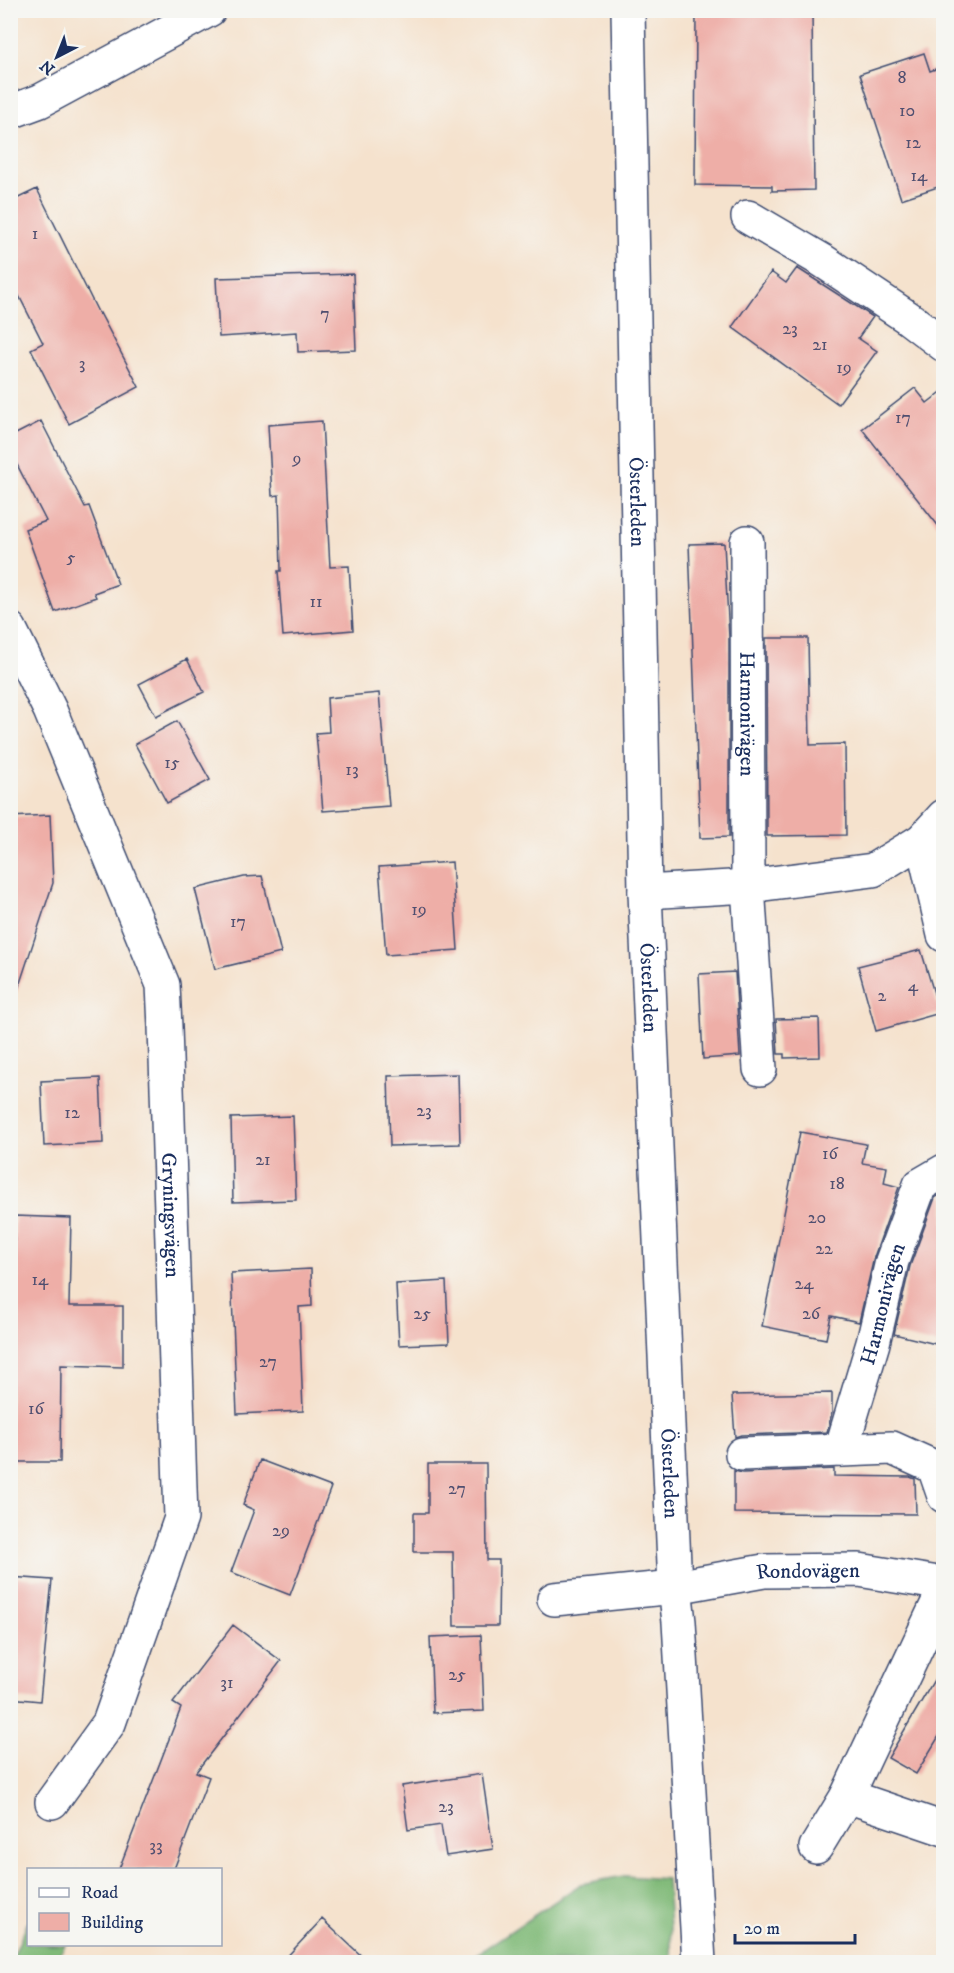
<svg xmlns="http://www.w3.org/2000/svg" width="954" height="1973" viewBox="0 0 954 1973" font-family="'IM FELL DW Pica',serif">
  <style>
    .forest { fill: #80ba78; stroke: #4e746b; stroke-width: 1.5 }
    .building { fill: #eeaea7 }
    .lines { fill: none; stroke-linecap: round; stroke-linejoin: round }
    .minor-casing { stroke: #3c4a6f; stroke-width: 36 }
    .minor { stroke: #fff; stroke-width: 33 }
    .labels { text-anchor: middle; stroke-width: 4.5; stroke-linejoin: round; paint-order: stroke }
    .number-label { font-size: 18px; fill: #504f70 }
    .street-label { font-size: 21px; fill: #1b2f5e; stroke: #f6f6f2 }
  </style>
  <rect width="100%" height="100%" fill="#f6f6f2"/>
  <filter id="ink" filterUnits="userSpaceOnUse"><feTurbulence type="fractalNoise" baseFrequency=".0167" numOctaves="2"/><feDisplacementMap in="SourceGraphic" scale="12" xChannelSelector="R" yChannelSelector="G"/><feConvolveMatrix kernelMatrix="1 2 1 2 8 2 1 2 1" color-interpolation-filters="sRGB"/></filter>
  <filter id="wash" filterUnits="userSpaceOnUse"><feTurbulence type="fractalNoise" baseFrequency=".008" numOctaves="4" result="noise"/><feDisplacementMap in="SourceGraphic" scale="24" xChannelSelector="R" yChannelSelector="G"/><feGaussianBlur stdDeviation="1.35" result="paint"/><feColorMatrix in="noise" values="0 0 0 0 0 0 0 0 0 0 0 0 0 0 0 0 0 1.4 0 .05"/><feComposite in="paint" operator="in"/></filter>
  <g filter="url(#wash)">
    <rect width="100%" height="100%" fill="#f5e2cd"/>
    <!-- forest -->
    <path class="forest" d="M624 1876 667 1879 672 1962H465L581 1884Z
      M28 1921V1944L65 1945 56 1962H11Z"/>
    <g id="blocks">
      <!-- building -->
      <path class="building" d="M696 10H812L814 190 772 191V186L695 185Z
        M924 53 930 71 944 66V185L901 199 860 74Z
        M37 189 99 314 100 313 139 387 69 424 31 349 43 343 10 278V202Z
        M797 268 873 317 858 338 877 351 838 404 732 327 771 272 786 283Z
        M353 274 356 350 298 352 297 332 219 337 216 278Z
        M915 388 927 403 944 390V533L862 429Z
        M41 421 85 507 89 506 118 584 94 593 96 597 55 612 25 529 46 521 10 451V437Z
        M322 421 330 567 349 566 353 630 283 636 278 571H281L279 495 272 496 268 425Z
        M724 543 729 638V837L700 838 689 544Z
        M766 638H808L810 745 845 744 846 835 767 836Z
        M187 659 204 692 156 716 139 684Z
        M379 693 389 806 323 811 316 733 329 732 327 698Z
        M177 721 210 780 167 803 135 744Z
        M50 815 53 883 17 992 10 991V817Z
        M452 862 458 950 386 955 379 867Z
        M262 876 281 953 215 969 195 889 244 877Z
        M921 950 940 1013 876 1031 858 966Z
        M735 972 740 1056 703 1059 699 974Z
        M819 1018 820 1057 784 1058V1054H778L776 1019Z
        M458 1074 460 1144 390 1146 388 1076Z
        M100 1078 103 1143 44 1146 41 1081Z
        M293 1116 296 1200 233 1202 231 1118Z
        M800 1132 866 1144 862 1163 887 1167 884 1183 899 1187 874 1257 859 1322 831 1316 826 1339 762 1326Z
        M938 1196 944 1197V1346L894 1334 910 1266 935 1198Z
        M15 1216 71 1218 69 1306H123V1367L61 1365 60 1462H10V1262H14Z
        M311 1269 312 1306 299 1307 303 1411 237 1414 231 1273Z
        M446 1281 449 1343 399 1345 396 1284Z
        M832 1393V1413L827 1432 741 1435 735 1437 732 1395Z
        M260 1460 331 1487 290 1595 231 1572 254 1510 243 1505Z
        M428 1464H486L487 1560H499L498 1626H454L453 1552H414V1513H428Z
        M834 1469V1476L910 1477 915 1479 916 1514 734 1513V1471L743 1473Z
        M10 1577 52 1580 40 1701 10 1698Z
        M233 1625 281 1661 196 1772 209 1777 174 1869H119L181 1708 173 1703Z
        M481 1635 484 1711 433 1713 430 1637Z
        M944 1663V1728L916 1774 888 1758Z
        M482 1774 493 1849 446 1856 441 1825 408 1830 402 1786Z
        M322 1919 368 1962H282Z"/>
    </g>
  </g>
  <g filter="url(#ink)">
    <use href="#blocks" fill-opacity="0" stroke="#3c4a6f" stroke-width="1.5"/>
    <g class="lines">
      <defs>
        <g id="minor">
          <path id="s1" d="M628 10 645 892 675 1587 679 1622 699 1962"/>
          <path d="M10 112 40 101 209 10"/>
          <path d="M748 217 823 261 907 317 944 345"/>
          <path id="s2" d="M747 542 748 886 760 1069"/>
          <path id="s3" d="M10 629 50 710 163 985 165 1027 181 1518 109 1723 52 1802"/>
          <path d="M922 840 944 935"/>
          <path d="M645 892 748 886 873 870 922 840 944 816"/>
          <path id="s4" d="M841 1450 873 1343 892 1261 920 1185 944 1171"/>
          <path d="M742 1454 892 1448 934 1467 944 1496"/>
          <path id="s5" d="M554 1599 675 1587 764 1571 859 1570 944 1584"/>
          <path d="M847 1796 944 1829"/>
          <path d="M816 1847 847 1796 944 1590"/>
        </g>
      </defs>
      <!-- minor casing -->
      <use href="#minor" class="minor-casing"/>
      <!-- minor -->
      <use href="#minor" class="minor"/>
    </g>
  </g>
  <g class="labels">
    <!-- number labels -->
    <g class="number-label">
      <text x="902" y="83">8</text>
      <text x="907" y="116">10</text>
      <text x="913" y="148">12</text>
      <text x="919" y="181">14</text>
      <text x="35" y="239">1</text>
      <text x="325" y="319">7</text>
      <text x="790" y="334">23</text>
      <text x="820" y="350">21</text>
      <text x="82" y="369">3</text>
      <text x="844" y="373">19</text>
      <text x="903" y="423">17</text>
      <text x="297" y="464">9</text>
      <text x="71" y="563">5</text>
      <text x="316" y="607">11</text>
      <text x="172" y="768">15</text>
      <text x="352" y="775">13</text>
      <text x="419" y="915">19</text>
      <text x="238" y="927">17</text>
      <text x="913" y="991">4</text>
      <text x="882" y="1001">2</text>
      <text x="424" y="1116">23</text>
      <text x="72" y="1118">12</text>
      <text x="830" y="1159">16</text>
      <text x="263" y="1165">21</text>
      <text x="837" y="1189">18</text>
      <text x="817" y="1223">20</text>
      <text x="824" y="1254">22</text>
      <text x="40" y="1285">14</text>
      <text x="804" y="1289">24</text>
      <text x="422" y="1319">25</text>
      <text x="811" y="1319">26</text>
      <text x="268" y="1367">27</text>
      <text x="36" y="1414">16</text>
      <text x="457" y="1494">27</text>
      <text x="281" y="1536">29</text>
      <text x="457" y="1680">25</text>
      <text x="227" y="1688">31</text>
      <text x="446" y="1812">23</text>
      <text x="156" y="1851">33</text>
    </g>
    <!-- street labels -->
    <g class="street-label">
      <text dy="7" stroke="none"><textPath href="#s1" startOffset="492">Österleden</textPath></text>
      <text dy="7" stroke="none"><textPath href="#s2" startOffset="172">Harmonivägen</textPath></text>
      <text dy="7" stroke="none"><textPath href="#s1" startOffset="978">Österleden</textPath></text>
      <text dy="7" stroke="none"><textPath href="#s3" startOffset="618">Gryningsvägen</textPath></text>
      <text dy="7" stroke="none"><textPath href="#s4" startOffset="152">Harmonivägen</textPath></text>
      <text dy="7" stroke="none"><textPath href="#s1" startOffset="1464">Österleden</textPath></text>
      <text dy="7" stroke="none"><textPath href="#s5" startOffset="256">Rondovägen</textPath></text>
    </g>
  </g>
  <!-- margin -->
  <rect width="954" height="1973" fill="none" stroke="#f6f6f2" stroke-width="36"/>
  <!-- legend -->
  <rect x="27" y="1868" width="195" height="78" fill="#f6f6f2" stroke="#9ea6b7" stroke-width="1.5"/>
  <rect x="39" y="1888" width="30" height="9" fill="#ffffff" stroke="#9ea6b7" stroke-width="1.5"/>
  <text x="81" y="1898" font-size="18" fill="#1b2f5e">Road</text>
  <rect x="39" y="1913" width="30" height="18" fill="#eeaea7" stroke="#9ea6b7" stroke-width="1.5"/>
  <text x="81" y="1928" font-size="18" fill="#1b2f5e">Building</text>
  <!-- north arrow -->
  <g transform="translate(57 57) rotate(222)" stroke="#f6f6f2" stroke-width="4.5" paint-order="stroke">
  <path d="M0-4.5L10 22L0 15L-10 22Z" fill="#1b2f5e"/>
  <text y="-9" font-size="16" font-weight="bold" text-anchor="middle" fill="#1b2f5e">N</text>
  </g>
  <!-- scale -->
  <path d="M735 1934v9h120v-9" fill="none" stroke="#1b2f5e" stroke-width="3"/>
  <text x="744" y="1934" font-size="18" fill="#1b2f5e" stroke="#f6f6f2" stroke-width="4.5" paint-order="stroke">20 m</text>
</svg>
